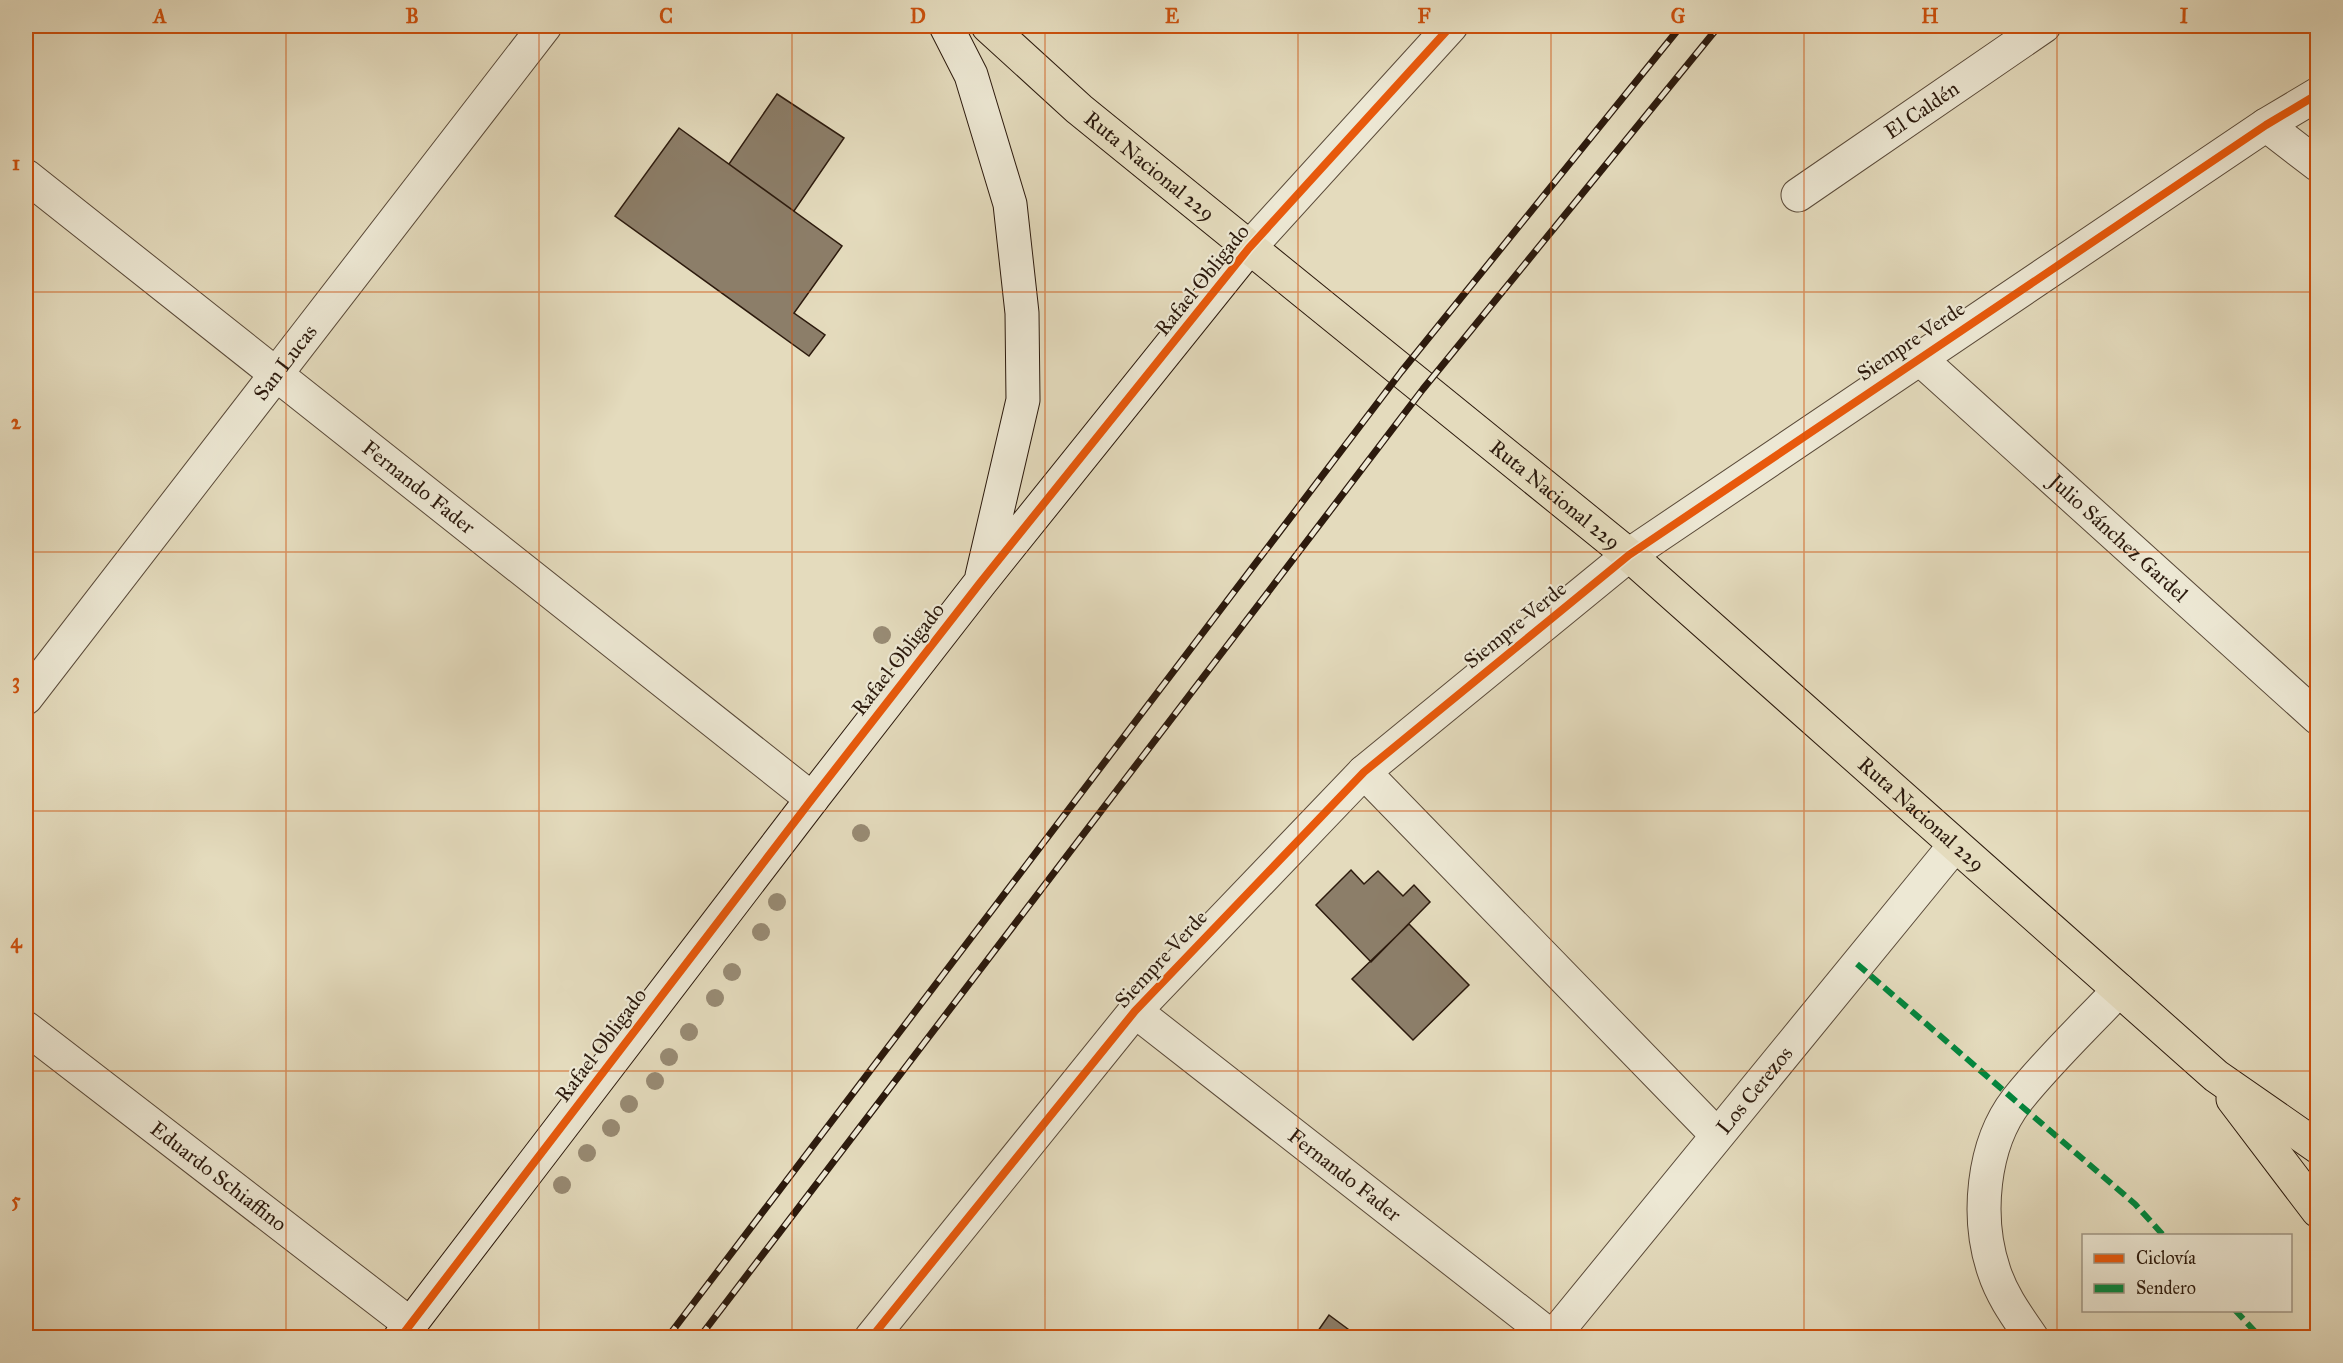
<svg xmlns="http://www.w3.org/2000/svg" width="2343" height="1363" viewBox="0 0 2343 1363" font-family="'IM FELL Great Primer',serif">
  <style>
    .building { fill: #8c7e69; stroke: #2c1a0d; stroke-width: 1.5 }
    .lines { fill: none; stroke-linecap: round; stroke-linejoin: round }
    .street-casing { stroke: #5a4a39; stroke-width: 35 }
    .secondary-casing { stroke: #2c1a0d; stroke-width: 35 }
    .highway-casing { stroke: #2c1a0d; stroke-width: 35 }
    .street { stroke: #ede8d4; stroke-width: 33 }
    .secondary { stroke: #ede8d4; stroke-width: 33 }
    .highway { stroke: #e4dbbd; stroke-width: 33 }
    .rail-casing { stroke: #2c1a0d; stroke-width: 7 }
    .rail { stroke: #ede8d4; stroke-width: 4.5; stroke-dasharray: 14; stroke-linecap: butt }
    .quiet { stroke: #00873e; stroke-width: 6; stroke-dasharray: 12 6; stroke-linecap: butt }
    .cycleway-casing { stroke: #ede8d4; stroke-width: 11 }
    .cycleway { stroke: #e8590c; stroke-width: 8 }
    .tree { fill: #988b74 }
    .grid { fill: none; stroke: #cc500c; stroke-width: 1.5; stroke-opacity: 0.55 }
    .labels { text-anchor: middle; stroke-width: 4.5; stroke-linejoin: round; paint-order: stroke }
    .street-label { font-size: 21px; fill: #2c1a0d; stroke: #ede8d4 }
    .neatline { fill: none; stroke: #cc500c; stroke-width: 2 }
    .grid-label { font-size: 20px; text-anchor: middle; font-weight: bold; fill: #cc500c }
  </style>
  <rect width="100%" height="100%" fill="#e4dbbd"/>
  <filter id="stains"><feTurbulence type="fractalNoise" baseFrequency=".00333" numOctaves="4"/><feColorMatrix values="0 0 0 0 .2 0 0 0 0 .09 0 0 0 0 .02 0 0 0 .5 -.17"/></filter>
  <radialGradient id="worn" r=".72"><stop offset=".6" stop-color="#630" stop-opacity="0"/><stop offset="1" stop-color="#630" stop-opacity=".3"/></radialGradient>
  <!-- building -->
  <path class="building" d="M777 94 844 138 794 211 729 164Z
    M679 128 842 246 794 313 825 335 809 356 615 216Z
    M1351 870 1364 884 1378 871 1403 896 1414 885 1430 902 1371 962 1316 905Z
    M1409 924 1469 985 1413 1040 1352 979Z
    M1329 1315 1360 1338H1313Z"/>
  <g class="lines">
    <defs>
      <g id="street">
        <path d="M2266 125 2318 165"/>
        <path id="s1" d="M26 176 812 799"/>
        <path id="s2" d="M1798 195 2044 26"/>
        <path d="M1249 248 1451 26"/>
        <path id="s3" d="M1918 357 2318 718"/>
        <path id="s4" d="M26 698 545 26"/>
        <path d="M1364 772 1717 1135"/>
        <path id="s5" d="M1135 1011 1553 1338"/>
        <path id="s6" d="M26 1028 410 1324"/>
        <path d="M871 1338 1135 1011 1364 772 1629 555 2266 125 2318 94"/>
        <path id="s7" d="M1552 1338 1955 845"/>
        <path d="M2032 1338C2017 1316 2002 1296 1994 1271 1976 1218 1982 1145 2017 1100 2048 1061 2085 1026 2119 990"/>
      </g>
      <path id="secondary" d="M946 26 971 75 1010 204 1022 313 1023 400 982 576
        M400 1338 812 799 980 583 1249 248"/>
      <g id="highway">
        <path id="s8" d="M988 26 1079 109 1629 555 2216 1076 2318 1147"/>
        <path d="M2233 1099 2318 1211"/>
      </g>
    </defs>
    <!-- street casing -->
    <use href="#street" class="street-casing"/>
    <!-- secondary casing -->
    <use href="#secondary" class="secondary-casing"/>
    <!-- highway casing -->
    <use href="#highway" class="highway-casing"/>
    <!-- street -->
    <use href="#street" class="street"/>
    <!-- secondary -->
    <use href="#secondary" class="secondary"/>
    <!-- highway -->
    <use href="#highway" class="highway"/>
    <defs>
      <path id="rail" d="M667 1338 1401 372 1681 26
        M699 1338 1423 389 1719 26"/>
    </defs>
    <!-- rail casing -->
    <use href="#rail" class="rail-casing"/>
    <!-- rail -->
    <use href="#rail" class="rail"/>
    <!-- quiet -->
    <path class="quiet" d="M1857 964 2135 1204 2164 1236
      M2235 1310 2261 1338"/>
    <defs>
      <path id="cycleway" d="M400 1338 812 799 980 583 1249 248 1451 26
        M871 1338 1135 1011 1364 772 1629 555 2266 125 2318 94"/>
    </defs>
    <!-- cycleway casing -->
    <use href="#cycleway" class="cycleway-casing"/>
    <!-- cycleway -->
    <use href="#cycleway" class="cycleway"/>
  </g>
  <!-- trees -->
  <g class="tree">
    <circle cx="882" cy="635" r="9"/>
    <circle cx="861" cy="833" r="9"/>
    <circle cx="777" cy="902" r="9"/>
    <circle cx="761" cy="932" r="9"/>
    <circle cx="732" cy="972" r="9"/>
    <circle cx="715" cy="998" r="9"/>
    <circle cx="689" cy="1032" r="9"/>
    <circle cx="669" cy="1057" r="9"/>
    <circle cx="655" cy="1081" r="9"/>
    <circle cx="629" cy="1104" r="9"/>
    <circle cx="611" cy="1128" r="9"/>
    <circle cx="587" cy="1153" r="9"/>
    <circle cx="562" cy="1185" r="9"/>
  </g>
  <!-- grid -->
  <path class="grid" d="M286 26V1338M539 26V1338M792 26V1338M1045 26V1338M1298 26V1338M1551 26V1338M1804 26V1338M2057 26V1338M26 292H2318M26 552H2318M26 811H2318M26 1071H2318"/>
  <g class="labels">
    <!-- street labels -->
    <g class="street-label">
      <text dy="7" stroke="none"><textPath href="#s2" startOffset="150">El Caldén</textPath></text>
      <text dy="7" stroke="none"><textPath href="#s8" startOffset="214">Ruta Nacional 229</textPath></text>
      <text transform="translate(1202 280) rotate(-51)" y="7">Rafael Obligado</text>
      <text transform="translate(1911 341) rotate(-34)" y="7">Siempre Verde</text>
      <text dy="7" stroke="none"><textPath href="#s4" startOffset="424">San Lucas</textPath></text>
      <text dy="7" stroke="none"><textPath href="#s1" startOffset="501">Fernando Fader</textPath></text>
      <text dy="7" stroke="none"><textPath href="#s8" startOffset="736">Ruta Nacional 229</textPath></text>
      <text dy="7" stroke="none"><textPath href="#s3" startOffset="270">Julio Sánchez Gardel</textPath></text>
      <text transform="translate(1515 625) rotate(-39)" y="7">Siempre Verde</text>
      <text transform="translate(898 659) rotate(-52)" y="7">Rafael Obligado</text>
      <text dy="7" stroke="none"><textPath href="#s8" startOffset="1222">Ruta Nacional 229</textPath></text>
      <text transform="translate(1161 959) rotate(-47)" y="7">Siempre Verde</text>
      <text transform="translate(601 1045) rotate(-53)" y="7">Rafael Obligado</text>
      <text dy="7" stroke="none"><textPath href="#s7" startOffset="320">Los Cerezos</textPath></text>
      <text dy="7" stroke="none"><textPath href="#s5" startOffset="266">Fernando Fader</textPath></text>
      <text dy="7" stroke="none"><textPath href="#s6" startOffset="243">Eduardo Schiaffino</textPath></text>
    </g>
  </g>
  <!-- margin -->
  <rect width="2343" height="1363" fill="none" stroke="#e4dbbd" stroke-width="66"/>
  <!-- legend -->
  <rect x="2082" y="1234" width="210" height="78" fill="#ede8d4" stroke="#a09684" stroke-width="1.5"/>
  <rect x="2094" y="1254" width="30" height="9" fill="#e8590c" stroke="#a09684" stroke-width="1.5"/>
  <text x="2136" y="1264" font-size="18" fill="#2c1a0d">Ciclovía</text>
  <rect x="2094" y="1284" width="30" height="9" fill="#00873e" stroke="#a09684" stroke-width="1.5"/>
  <text x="2136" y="1294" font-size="18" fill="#2c1a0d">Sendero</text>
  <rect x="33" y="33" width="2277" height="1297" class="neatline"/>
  <g class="grid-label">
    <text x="160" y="23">A</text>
    <text x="412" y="23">B</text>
    <text x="666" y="23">C</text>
    <text x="918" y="23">D</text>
    <text x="1172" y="23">E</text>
    <text x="1424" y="23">F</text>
    <text x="1678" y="23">G</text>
    <text x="1930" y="23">H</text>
    <text x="2184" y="23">I</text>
    <text x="16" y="170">1</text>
    <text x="16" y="429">2</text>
    <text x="16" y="688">3</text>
    <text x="16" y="948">4</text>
    <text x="16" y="1207">5</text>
  </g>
  <rect width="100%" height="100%" filter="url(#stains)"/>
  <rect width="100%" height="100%" fill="url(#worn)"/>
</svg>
